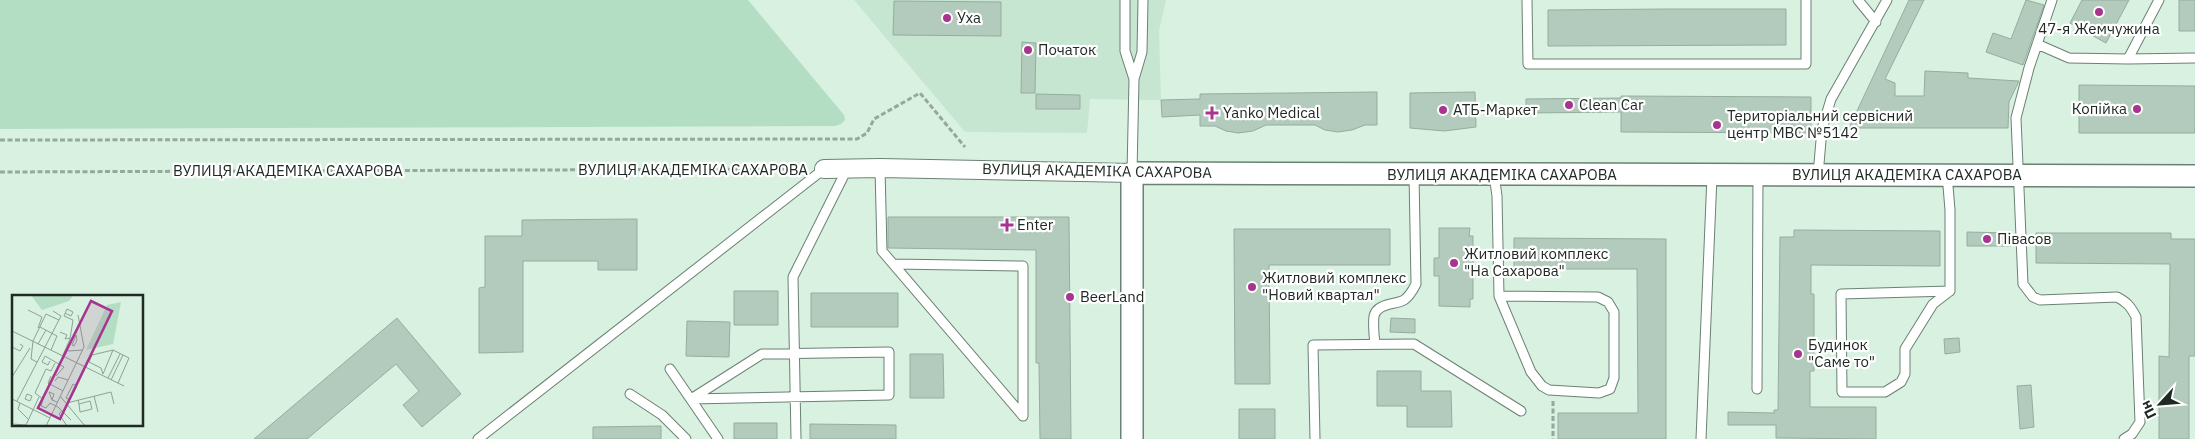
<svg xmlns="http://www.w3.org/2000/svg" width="2195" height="439" viewBox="0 0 2195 439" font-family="'IBM Plex Sans',sans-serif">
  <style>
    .built { fill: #c7e6d1 }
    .green { fill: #b3dec3 }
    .building { fill: #b3cbbc; stroke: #95ad9e }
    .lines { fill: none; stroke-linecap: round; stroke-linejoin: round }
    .service-casing { stroke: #6b8173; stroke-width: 11 }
    .minor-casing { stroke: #6b8173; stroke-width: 20 }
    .tertiary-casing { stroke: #6b8173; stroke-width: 24 }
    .path { stroke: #94a89b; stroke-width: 3; stroke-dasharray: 5 2.5; stroke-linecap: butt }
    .service { stroke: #fff; stroke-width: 9 }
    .minor { stroke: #fff; stroke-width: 18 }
    .tertiary { stroke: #fff; stroke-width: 21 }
    .poi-dot { fill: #a73590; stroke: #fff; stroke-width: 2 }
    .labels { text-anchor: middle; stroke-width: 4.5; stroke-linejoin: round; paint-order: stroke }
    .poi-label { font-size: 15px; fill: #202a24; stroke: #fff; text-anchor: start }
    .street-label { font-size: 15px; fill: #202a24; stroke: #fff }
    .inset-road { fill: none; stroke: #8ea195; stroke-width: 1 }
    .view { fill: #a73590; fill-opacity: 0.15; stroke: #a73590; stroke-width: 2.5 }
    .inset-edge { fill: none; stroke: #202a24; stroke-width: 2.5 }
  </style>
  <rect width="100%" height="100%" fill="#d8f1e0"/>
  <!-- built -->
  <path class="built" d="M854 0H1166L1159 31 1161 100 1090 99 1087 133 965 132Z"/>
  <!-- green -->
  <path class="green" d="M0 0H748L844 115 845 120 841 124 835 126 0 129Z"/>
  <!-- building -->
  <path class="building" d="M1909 0H1924L1885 79 1895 83V96H1924L1925 71 1968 73V78L2019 81 2009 102 2008 128H1849Z
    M2026 0 2044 5 2023 65 1986 52 1993 33 2011 39Z
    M2082 0H2129L2106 43 2070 23Z
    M2179 0H2195V31H2179Z
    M894 1 1001 2V36L893 35Z
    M1668 9H1786V45L1548 46V10Z
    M1022 42 1036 43 1035 93H1021Z
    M2079 85 2195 86V133H2079Z
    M1377 92V125H1365L1352 130 1338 132 1325 130 1315 125H1266L1253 131 1238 133 1226 131 1215 126H1200V115L1162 117 1161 100 1200 99V94Z
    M1475 92 1476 127 1444 131 1410 128V93Z
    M1036 94 1080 95V109H1036Z
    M1621 96 1811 97V133L1621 132V112L1526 113V99L1621 98Z
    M888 217H1069L1071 439H1040L1039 363H1036V250L888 248Z
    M637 219V270H598V261H523V352L479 353V288L485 287V236H522V220Z
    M1439 228H1470L1469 236H1473V299H1470V307L1439 306V276H1434V258H1439Z
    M1234 229H1390V265H1269L1270 384H1235Z
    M1794 230 1940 231V266L1811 265V294H1814V371H1810V407H1876V439L1776 438V425H1728V412L1774 413V410H1778L1780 237H1794Z
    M1967 232 2011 233V246H1967Z
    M2036 233H2171V239H2195V356H2189V439H2159V356L2169 357 2170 264 2036 263Z
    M1514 238 1666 239V439H1558V413H1638L1637 269H1514Z
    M734 291H778V325H734Z
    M811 293H898V327H811Z
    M397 318 461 394 422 427 403 405 419 391 396 364 307 439H254Z
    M1391 318 1415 319V333L1390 332Z
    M687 321 730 322 729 357 686 356Z
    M1959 338 1960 352 1945 354 1944 339Z
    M910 354H943L944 398H910Z
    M1377 371H1421V391H1451L1452 427H1407V406H1377Z
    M2031 385 2034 427 2020 429 2017 386Z
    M1239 409H1275V439H1239Z
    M734 423H777V439H734Z
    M810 424 896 425V439H810Z
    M661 426V439H593V427Z"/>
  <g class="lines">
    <defs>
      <path id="service" d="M1125 0V51L1134 79 1132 173
        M1527 0 1528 64H1806V0
        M1858 0 1876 22
        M2052 0 2029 68 2016 118 2023 284 2033 297 2040 300 2117 297C2127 302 2131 307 2136 317L2140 422 2132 434 2124 439
        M2037 44 2069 58 2128 59 2159 0
        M2128 59 2195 58
        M1134 79 1142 52 1143 0
        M880 168 882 251 1023 416
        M1947 174 1950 210V291
        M1494 175 1497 196 1499 296 1531 372 1542 386 1549 390 1599 393 1610 389 1614 378V312L1608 302 1598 297 1499 296
        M1818 175 1822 129 1831 99 1887 0
        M894 264 1023 266V416
        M1950 291 1933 304 1905 349V374L1901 382 1885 392H1842L1841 294Z
        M1375 344C1374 336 1373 325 1374 316 1377 303 1395 305 1404 300 1410 296 1413 290 1416 284L1414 174
        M889 352V395L691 399 762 354Z
        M670 369 718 439
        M1757 389 1758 175
        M630 394 662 415 686 439
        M478 439 824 169
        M796 439 793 277 847 169
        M1315 439 1313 345 1414 344 1521 411
        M1701 439 1712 176"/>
      <path id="minor" d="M824 169 880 168 1132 173"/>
      <path id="tertiary" d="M1132 439V173L2195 176"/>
    </defs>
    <!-- service casing -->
    <use href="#service" class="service-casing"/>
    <!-- minor casing -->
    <use href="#minor" class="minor-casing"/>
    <!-- tertiary casing -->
    <use href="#tertiary" class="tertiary-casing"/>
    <!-- path -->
    <path class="path" d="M0 140 857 139 867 133 874 119 920 93 965 147
      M0 172 803 169
      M1553 401V439"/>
    <!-- service -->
    <use href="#service" class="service"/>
    <!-- minor -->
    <use href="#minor" class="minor"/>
    <!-- tertiary -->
    <use href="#tertiary" class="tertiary"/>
  </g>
  <!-- markers -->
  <g class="poi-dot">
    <circle cx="2099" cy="12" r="5"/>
    <circle cx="947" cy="18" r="5"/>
    <circle cx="1028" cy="50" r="5"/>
    <circle cx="1569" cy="105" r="5"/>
    <circle cx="2137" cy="109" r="5"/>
    <circle cx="1443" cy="110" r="5"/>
    <path d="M1209.5 105.5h5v5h5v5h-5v5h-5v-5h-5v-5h5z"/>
    <circle cx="1717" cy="125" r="5"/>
    <path d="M1004.5 217.5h5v5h5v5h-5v5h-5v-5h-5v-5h5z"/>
    <circle cx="1987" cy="239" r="5"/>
    <circle cx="1454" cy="263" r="5"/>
    <circle cx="1252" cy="287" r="5"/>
    <circle cx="1070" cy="297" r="5"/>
    <circle cx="1798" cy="354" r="5"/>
  </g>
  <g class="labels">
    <!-- poi labels -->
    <g class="poi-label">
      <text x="957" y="23">Уха</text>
      <text x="2099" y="34" text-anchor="middle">47-я Жемчужина</text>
      <text x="1038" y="55">Початок</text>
      <text x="1579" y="110">Clean Car</text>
      <text x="2127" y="114" text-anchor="end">Копійка</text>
      <text x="1453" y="115">АТБ-Маркет</text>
      <text x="1223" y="118">Yanko Medical</text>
      <text x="1727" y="121">Територіальний сервісний<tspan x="1727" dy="17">центр МВС №5142</tspan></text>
      <text x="1017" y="230">Enter</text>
      <text x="1997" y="244">Півасов</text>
      <text x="1464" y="259">Житловий комплекс<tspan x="1464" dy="17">"На Сахарова"</tspan></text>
      <text x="1262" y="283">Житловий комплекс<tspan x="1262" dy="17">"Новий квартал"</tspan></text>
      <text x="1080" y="302">BeerLand</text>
      <text x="1808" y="350">Будинок<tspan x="1808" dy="17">"Саме то"</tspan></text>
    </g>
    <!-- street labels -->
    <g class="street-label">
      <text x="693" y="175">ВУЛИЦЯ АКАДЕМІКА САХАРОВА</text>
      <text x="288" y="176">ВУЛИЦЯ АКАДЕМІКА САХАРОВА</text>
      <text transform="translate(1097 171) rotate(1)" y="5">ВУЛИЦЯ АКАДЕМІКА САХАРОВА</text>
      <text x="1502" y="180">ВУЛИЦЯ АКАДЕМІКА САХАРОВА</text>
      <text x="1907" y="180">ВУЛИЦЯ АКАДЕМІКА САХАРОВА</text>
    </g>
  </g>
  <!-- overview -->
  <g transform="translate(12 295)">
    <rect width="131" height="131" fill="#d8f1e0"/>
    <path d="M19 0H60V2L57 6 30 15ZM109 7 101 49 74 55 95 10Z" fill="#b3dec3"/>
    <path class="inset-road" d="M16 15 30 22 26 33M53 18 59 21 61 17 55 14M28 32 45 41 39 55M0 36 112 91M48 37 55 40 53 44 58 43M64 40 65 45 62 51 60 50ZM21 46 34 19 47 25M21 46 19 64 25 67M26 49 34 35M0 52 8 56 11 51 8 49M56 56 71 55M51 60 58 44 61 25 52 21 55 14M38 66 36 70 30 67 33 61 52 72 44 81M43 68 39 76 34 74 23 98 31 104 29 111 34 113 38 108 46 112 59 125M91 79 89 73 77 67 80 60 101 55 117 63 106 88M91 79 101 55M39 81 36 88 51 96M0 82 18 53M96 83 108 59M99 85 111 60M43 86 46 82 56 85M15 99 20 101 18 106 13 104ZM48 101 73 131M82 101 86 117M0 104 38 123M40 105 42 99 37 97 40 105 45 107M66 105 67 109 68 117 80 114 78 106 67 109M5 106 49 21 41 16M57 106 65 91 61 89 54 103 58 105M8 108 6 114 17 125M55 108 99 97 102 109M50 115 47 119 55 131M0 129 14 130 27 102M34 131 72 52 66 20"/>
    <path class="view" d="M79 6 100 16 48 124 26 113Z"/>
    <rect width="131" height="131" class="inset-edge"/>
  </g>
  <!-- north arrow -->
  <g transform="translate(2160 404) rotate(244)" stroke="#ffffff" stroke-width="4" paint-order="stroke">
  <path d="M0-4L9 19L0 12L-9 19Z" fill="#202a24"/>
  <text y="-8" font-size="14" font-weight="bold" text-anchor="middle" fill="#202a24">Пн</text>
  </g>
</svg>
